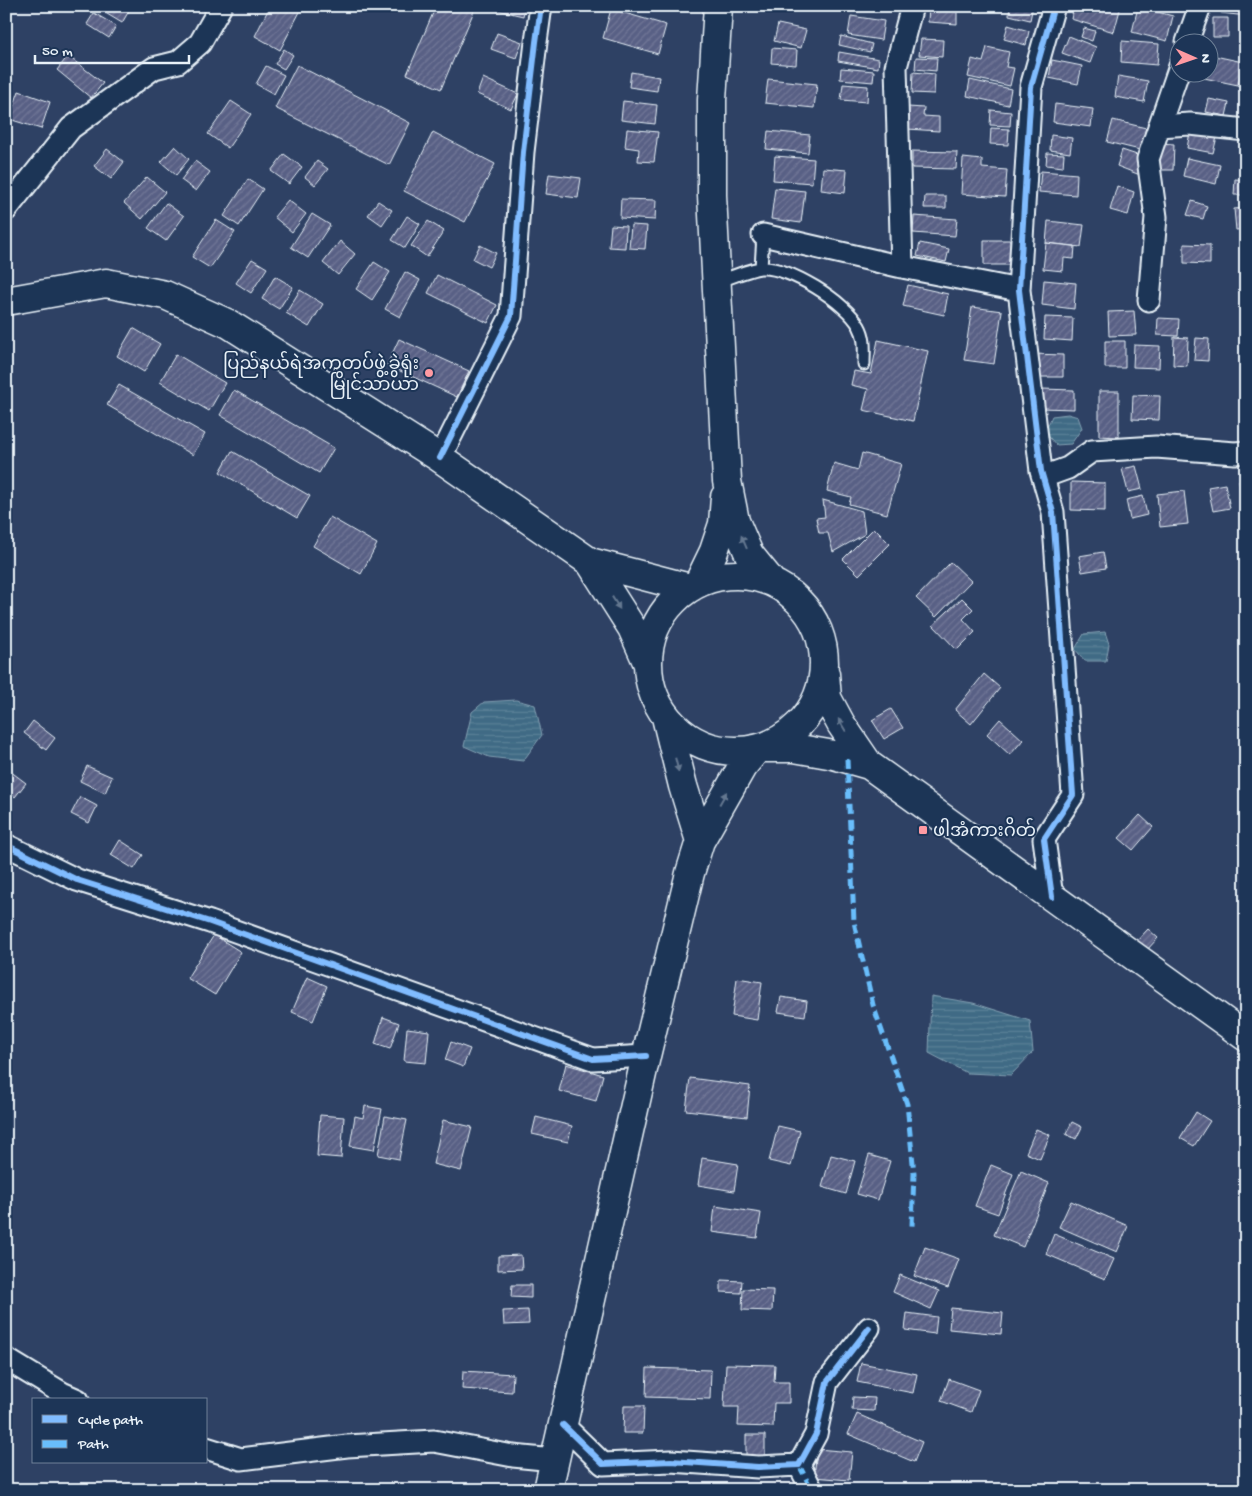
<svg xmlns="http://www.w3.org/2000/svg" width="1252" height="1496" viewBox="0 0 1252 1496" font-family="'Gochi Hand','Noto Sans Myanmar',sans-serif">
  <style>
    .water { fill: url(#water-rules); stroke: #83a1b3 }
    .building { fill: url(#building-hatch); stroke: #e8f1f8 }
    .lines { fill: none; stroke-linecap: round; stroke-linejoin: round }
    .lane-casing { stroke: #e8f1f8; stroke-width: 15 }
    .street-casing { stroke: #e8f1f8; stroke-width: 25 }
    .secondary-casing { stroke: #e8f1f8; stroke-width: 31 }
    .lane { stroke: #1d3557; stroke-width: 11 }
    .street { stroke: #1d3557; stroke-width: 21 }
    .secondary { stroke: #1d3557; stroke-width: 28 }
    .quiet { stroke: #69befc; stroke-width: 5; stroke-dasharray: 10 5; stroke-linecap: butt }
    .cycleway-casing { stroke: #1d3557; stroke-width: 9 }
    .cycleway { stroke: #80bcff; stroke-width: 6 }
    .oneway { fill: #64778f }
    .poi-dot { fill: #ff9aa2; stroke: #1d3557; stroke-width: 2 }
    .labels { text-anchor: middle; stroke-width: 4; stroke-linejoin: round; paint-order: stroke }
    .poi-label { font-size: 18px; fill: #e8f1f8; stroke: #1d3557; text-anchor: end }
  </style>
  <defs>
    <pattern id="water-rules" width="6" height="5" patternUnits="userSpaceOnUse" patternTransform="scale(1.25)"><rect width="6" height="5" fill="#3f6b85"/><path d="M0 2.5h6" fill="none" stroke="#5b8197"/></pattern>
    <pattern id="building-hatch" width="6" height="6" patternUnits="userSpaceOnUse" patternTransform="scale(1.25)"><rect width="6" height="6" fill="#596085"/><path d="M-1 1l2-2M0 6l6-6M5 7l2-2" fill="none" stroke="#717797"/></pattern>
  </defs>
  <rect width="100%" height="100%" fill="#2e4164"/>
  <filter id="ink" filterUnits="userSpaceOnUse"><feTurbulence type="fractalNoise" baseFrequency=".02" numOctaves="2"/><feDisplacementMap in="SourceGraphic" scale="10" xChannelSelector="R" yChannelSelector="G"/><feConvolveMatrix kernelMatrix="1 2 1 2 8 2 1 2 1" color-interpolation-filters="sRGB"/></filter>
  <g filter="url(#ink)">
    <!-- water -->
    <path class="water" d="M1068 414 1078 417 1082 428 1071 444 1056 445 1045 432 1052 416Z
      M1105 632 1109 644 1106 661H1085L1075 649 1084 634Z
      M516 700 535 705 542 735 523 761 489 757 464 746 472 712 484 702Z
      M931 996 973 1003 1030 1021 1033 1052 1011 1075 967 1073 929 1053Z"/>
    <!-- building -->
    <path class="building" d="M6 6H10V18H6Z
      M105 6H125L130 9 122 23 102 11Z
      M270 6H303L280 50 255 36Z
      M436 6H464L474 11 441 89 407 74Z
      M489 6H525L523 16 489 8Z
      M849 6H877L876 12Z
      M929 6 957 8V24L928 22Z
      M1010 6H1033L1030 20 1009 15Z
      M1074 6H1121L1114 32 1071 19Z
      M1222 6H1246V16L1221 13Z
      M1138 7 1173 16 1167 41 1132 32Z
      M611 9 666 25 658 54 603 38Z
      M94 13 116 26 109 38 87 24Z
      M851 16 884 21 881 40 848 35Z
      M1213 18H1228V37H1213Z
      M778 24 806 30 801 48 774 41Z
      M1008 25 1029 31 1026 45 1004 39Z
      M1084 28 1095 31 1092 41 1081 37Z
      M497 33 522 42 516 58 491 49Z
      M841 36 872 44 870 52 839 45Z
      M1069 36 1096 47 1090 63 1062 53Z
      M921 39 943 40 942 57 919 55Z
      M1122 41 1159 44 1157 65 1121 62Z
      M987 47 1009 52 1006 67 1014 68 1010 86 968 77 972 59 983 62Z
      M772 48 797 50 796 65 771 63Z
      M284 49 293 55 284 69 275 64Z
      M839 52 879 59 878 68 838 61Z
      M1210 55 1243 62 1238 85 1204 78 1205 72H1210Z
      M68 56 103 83 91 98 57 70Z
      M916 57 937 58 936 71 915 69Z
      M1052 60 1082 66 1078 84 1049 78Z
      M297 65 410 123 389 165 275 108Z
      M266 66 284 75 274 94 256 84Z
      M841 68 874 71 873 82 840 79Z
      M631 72 659 77 657 91 629 87Z
      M913 72 935 74 934 94 912 93Z
      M1118 76 1148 81 1144 102 1115 97Z
      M483 78 518 94 511 109 477 94Z
      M768 79 817 84 814 108 765 103Z
      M970 80 1011 89 1008 105 967 96Z
      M843 84 868 86 867 102 841 100Z
      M19 91 50 102 41 129 9 119Z
      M1209 99 1229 103 1226 116 1206 112Z
      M231 101 251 114 228 148 208 134Z
      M623 101 657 105 655 124 621 120Z
      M1055 104 1093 109 1091 127 1053 122Z
      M908 107 924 108 923 116 939 117V131L907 129Z
      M991 110 1011 112 1010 126 990 125Z
      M1113 120 1146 128 1140 150 1107 142Z
      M991 128 1009 129 1008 145 990 144Z
      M627 129 658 132 654 162 638 161 639 149 625 147Z
      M768 131 810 135 808 153 766 149Z
      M433 132 495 164 465 222 404 191Z
      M1190 132 1217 137 1213 153 1187 148Z
      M1051 135 1072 138 1070 153 1050 150Z
      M1159 143 1174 144 1173 170H1158Z
      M1242 143 1246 144V159L1240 158Z
      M175 146 189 159 176 175 161 162Z
      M107 149 124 162 111 179 94 166Z
      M1122 150 1146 158 1140 175 1117 166Z
      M912 151 957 152 956 169 912 168Z
      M1047 153 1064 154 1063 167 1046 165Z
      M284 154 302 167 289 184 271 171Z
      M775 156 814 159 812 183 773 180Z
      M963 158 982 160V168L1007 170 1005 197 961 194Z
      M1187 158 1220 165 1216 184 1183 176Z
      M195 161 210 172 196 191 181 180Z
      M317 161 328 169 315 185 305 177Z
      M823 168 847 170 845 193 821 190Z
      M1041 171 1077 174 1076 195 1039 192Z
      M549 174 581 178 578 198 546 194Z
      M147 177 165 192 142 219 124 203Z
      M248 179 263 189 239 226 224 216Z
      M1235 179 1246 180V195H1234Z
      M1117 186 1134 192 1128 215 1110 210Z
      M775 188 805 191 801 223 771 219Z
      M925 196H946V208H924Z
      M621 199 656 200 655 220 620 218Z
      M288 200 306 214 292 232 274 217Z
      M378 201 392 210 382 225 368 215Z
      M1192 201 1207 206 1203 219 1187 215Z
      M166 203 184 216 166 241 148 228Z
      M1246 208V229L1236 230 1234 209Z
      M312 214 330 225 308 258 291 247Z
      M407 216 420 224 405 248 392 240Z
      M914 216 957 219 955 236 913 233Z
      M216 220 235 232 210 268 192 257Z
      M428 221 444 231 427 257 411 246Z
      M1048 221 1084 225 1081 247 1046 243Z
      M611 225 626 226 625 248 609 247Z
      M631 225 647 226 645 249 629 248Z
      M984 240H1016V265H984Z
      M340 241 355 254 338 275 323 263Z
      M920 243 949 249 946 262 917 256Z
      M1046 243 1075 246 1074 259 1064 258 1063 271 1043 269Z
      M1184 244 1210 245V264L1184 263Z
      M480 245 496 253 489 267 473 259Z
      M252 259 267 268 251 293 236 283Z
      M374 262 390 272 372 300 356 289Z
      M405 272 420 280 400 317 385 309Z
      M437 275 497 305 488 323 428 293Z
      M275 276 293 287 279 309 262 299Z
      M1044 280 1076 283 1074 309 1042 305Z
      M908 285 948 294 944 315 903 306Z
      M300 290 323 304 309 327 286 313Z
      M972 307 1002 311 994 364 964 360Z
      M1134 311 1136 335 1109 336 1108 312Z
      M1045 317 1073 318 1072 341 1044 339Z
      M1158 318 1179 319 1178 336 1157 335Z
      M133 328 160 344 144 372 117 356Z
      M1174 337 1188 338 1187 366 1173 365Z
      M1196 338 1209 339 1208 361 1194 360Z
      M399 339 469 371 457 397 387 365Z
      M878 340 928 351 913 421 863 410 868 389 851 385 854 371 871 374Z
      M1105 341H1125V368H1105Z
      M1134 345 1160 346 1159 368 1133 367Z
      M176 354 225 383 209 411 160 382Z
      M1033 354 1063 355V377H1033Z
      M119 385 205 434 193 455 107 405Z
      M1042 389 1074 390V409L1041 408Z
      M234 390 334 448 319 473 220 415Z
      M1099 391H1119V437L1099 436Z
      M1133 395 1160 396 1159 420 1132 419Z
      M232 451 310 496 297 518 220 472Z
      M862 453 901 464 887 514 849 504 851 497 827 491 834 463 858 470Z
      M1136 466 1142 489 1128 492 1122 469Z
      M1246 479V512H1242L1239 480Z
      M1071 482 1105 483V511L1071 510Z
      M1225 484 1230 508 1213 511 1208 487Z
      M1184 491 1188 524 1160 527 1157 494Z
      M1143 496 1147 515 1130 519 1126 500Z
      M823 500 862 511 865 534 833 552 828 533H819L816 518 825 517Z
      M330 517 377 544 361 574 313 546Z
      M874 528 890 544 859 575 843 559Z
      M1103 552 1106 568 1082 572 1079 556Z
      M951 562 971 581 936 617 916 598Z
      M962 598 973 609 963 619 975 632 957 650 933 625Z
      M984 674 1000 688 971 724 955 710Z
      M891 709 903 728 884 739 872 720Z
      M1000 719 1023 740 1010 755 987 734Z
      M33 721 55 738 46 750 24 733Z
      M87 766 112 777 105 793 80 781Z
      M6 768 26 783 15 797 6 790Z
      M80 797 97 806 89 823 71 814Z
      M1140 815 1153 827 1133 850 1119 838Z
      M120 840 143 855 134 869 111 855Z
      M1148 929 1158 938 1145 952 1135 943Z
      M214 935 241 952 215 995 187 978Z
      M307 977 327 986 313 1021 292 1012Z
      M737 978 762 982 757 1020 732 1016Z
      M781 997 807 1001 805 1016 778 1012Z
      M383 1017 399 1023 390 1049 375 1044Z
      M407 1028 429 1031 426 1063 404 1061Z
      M451 1042 470 1049 463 1067 445 1060Z
      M566 1064 603 1075 596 1101 559 1091Z
      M690 1078 750 1086 747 1117 686 1110Z
      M365 1106 382 1109 374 1150 350 1146 355 1116 363 1118Z
      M1196 1112 1210 1121 1194 1146 1180 1138Z
      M320 1115 344 1117 341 1158 317 1156Z
      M385 1116 407 1120 399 1159 378 1155Z
      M536 1117 572 1126 568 1142 532 1134Z
      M443 1120 472 1127 461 1171 433 1164Z
      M1072 1122 1082 1127 1076 1139 1066 1134Z
      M778 1126 800 1131 791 1166 769 1161Z
      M1036 1129 1050 1135 1040 1159 1026 1153Z
      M831 1155 855 1161 846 1194 822 1187Z
      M869 1155 890 1161 878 1200 857 1194Z
      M702 1158 738 1164 734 1191 698 1185Z
      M991 1165 1013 1174 998 1214 975 1206Z
      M1021 1171 1049 1183 1023 1247 994 1235Z
      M1071 1201 1128 1226 1117 1252 1059 1227Z
      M715 1206 761 1213 757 1238 712 1232Z
      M1054 1234 1114 1259 1105 1279 1046 1254Z
      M925 1247 959 1259 948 1288 914 1276Z
      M521 1255 522 1269 498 1270V1256Z
      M900 1275 939 1291 931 1309 893 1292Z
      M721 1280 742 1281 741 1293 721 1292Z
      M512 1285H531V1298L511 1297Z
      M743 1289 773 1290 772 1311 742 1310Z
      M951 1308 1003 1313 1001 1334 949 1329Z
      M528 1310 529 1324 504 1325 503 1311Z
      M907 1313 937 1317 935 1334 905 1330Z
      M861 1363 917 1374 913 1393 857 1382Z
      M726 1364 775 1365 774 1382H789V1403H774L773 1427 738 1426 739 1407H724Z
      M647 1368 711 1370 710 1399 646 1397Z
      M463 1371 513 1374 512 1392 462 1389Z
      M949 1379 979 1390 971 1412 941 1401Z
      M853 1397 875 1398 874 1411 852 1410Z
      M624 1406H644L643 1433H623Z
      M857 1414 922 1442 914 1462 848 1434Z
      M746 1435H765V1457H746Z
      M817 1449 852 1452 849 1480 814 1477Z
      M608 1485 634 1489V1490H607Z"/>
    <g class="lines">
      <defs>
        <path id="lane" d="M761 268 763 235
          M717 282C729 278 750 269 761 268 789 266 846 302 859 326 866 338 864 351 864 364"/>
        <path id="street" d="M1187 42 1200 6
          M1159 126 1190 124 1246 130
          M6 210 71 128 154 68 178 62 200 43 221 6
          M763 235 902 267 1019 290
          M902 267 896 67 912 6
          M1149 300 1156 217 1148 159 1180 66
          M440 458 511 316 523 152 536 42 541 6
          M1043 477 1068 468 1092 451 1156 447 1235 453 1246 452
          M6 845 77 880 210 922 593 1059 646 1056
          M1052 897 1044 839 1073 795 1053 512 1041 471 1019 290 1031 87 1054 6
          M6 1359 62 1393 78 1400
          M563 1425 603 1464 671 1461 758 1467 799 1465 816 1434 827 1382 869 1328
          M206 1448 241 1459 347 1446 434 1441 513 1456 554 1460
          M799 1465 812 1490"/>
        <path id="secondary" d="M718 6 712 100V195L727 481 735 521 749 554 771 581
          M6 301 106 283 165 295 229 324 440 458 590 562 690 588
          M590 562 632 628 648 664
          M648 663a88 88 0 1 1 176 0a88 88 0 1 1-176 0Z
          M699 582 714 551 723 524 725 497
          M825 674 827 698 841 724 869 765
          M666 717 683 786 700 841
          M763 748H794L834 755 869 765 1246 1037
          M548 1490 646 1056 690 873 700 841 742 767 756 750"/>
      </defs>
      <!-- lane casing -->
      <use href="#lane" class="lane-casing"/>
      <!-- street casing -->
      <use href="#street" class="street-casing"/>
      <!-- secondary casing -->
      <use href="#secondary" class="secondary-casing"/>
      <!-- lane -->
      <use href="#lane" class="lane"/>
      <!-- street -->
      <use href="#street" class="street"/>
      <!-- secondary -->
      <use href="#secondary" class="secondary"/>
      <!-- quiet -->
      <path class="quiet" d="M847 759 854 922 873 1005 907 1104 914 1173 912 1226
        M799 1465 812 1490"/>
      <defs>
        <path id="cycleway" d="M440 458 511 316 523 152 536 42 541 6
          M6 845 77 880 210 922 593 1059 646 1056
          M1052 897 1044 839 1073 795 1053 512 1041 471 1019 290 1031 87 1054 6
          M563 1425 603 1464 671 1461 758 1467 799 1465 816 1434 827 1382 869 1328"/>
      </defs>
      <!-- cycleway casing -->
      <use href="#cycleway" class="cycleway-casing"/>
      <!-- cycleway -->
      <use href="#cycleway" class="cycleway"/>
    </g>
    <!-- one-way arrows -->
    <defs><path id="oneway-solid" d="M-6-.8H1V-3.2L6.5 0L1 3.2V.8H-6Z" transform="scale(1.25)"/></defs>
    <g class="oneway">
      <use href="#oneway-solid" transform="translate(744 542) rotate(-113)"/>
      <use href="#oneway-solid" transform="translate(616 603) rotate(58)"/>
      <use href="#oneway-solid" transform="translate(842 725) rotate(-121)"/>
      <use href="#oneway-solid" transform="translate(677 765) rotate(76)"/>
      <use href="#oneway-solid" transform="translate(723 798) rotate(-61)"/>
    </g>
  </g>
  <!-- markers -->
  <g class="poi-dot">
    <circle cx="429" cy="373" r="5"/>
    <rect x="918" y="825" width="10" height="10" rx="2.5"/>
  </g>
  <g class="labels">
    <!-- poi labels -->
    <g class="poi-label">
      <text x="419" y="369">ပြည်နယ်ရဲအကူတပ်ဖွဲ့ခွဲရုံး<tspan x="419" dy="21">မြိုင်သာယာ</tspan></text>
      <text x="933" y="836" text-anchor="start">ဖါအံကားဂိတ်</text>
    </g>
  </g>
  <!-- margin -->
  <rect width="1252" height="1496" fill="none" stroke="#1d3557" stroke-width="25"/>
  <rect x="12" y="12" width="1227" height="1471" fill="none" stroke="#e8f1f8" stroke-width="2" filter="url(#ink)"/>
  <!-- legend -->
  <rect x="32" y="1398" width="175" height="65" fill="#1d3557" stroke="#6e8097"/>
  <rect x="42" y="1415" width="25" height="8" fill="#80bcff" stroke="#6e8097"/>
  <text x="78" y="1424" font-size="15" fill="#e8f1f8">Cycle path</text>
  <rect x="42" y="1440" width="25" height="8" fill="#69befc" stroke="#6e8097"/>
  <text x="78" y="1448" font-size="15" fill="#e8f1f8">Path</text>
  <!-- north arrow -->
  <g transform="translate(1194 58) rotate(92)"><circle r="24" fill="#1d3557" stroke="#6e8097"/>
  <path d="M0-4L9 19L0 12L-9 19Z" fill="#ff9aa2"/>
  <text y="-8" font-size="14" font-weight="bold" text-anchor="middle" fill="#e8f1f8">N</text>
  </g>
  <!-- scale -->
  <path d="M35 55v8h154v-8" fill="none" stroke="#e8f1f8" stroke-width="2.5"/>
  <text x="42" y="55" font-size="15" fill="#e8f1f8" stroke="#1d3557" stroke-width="4" paint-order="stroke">50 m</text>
</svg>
